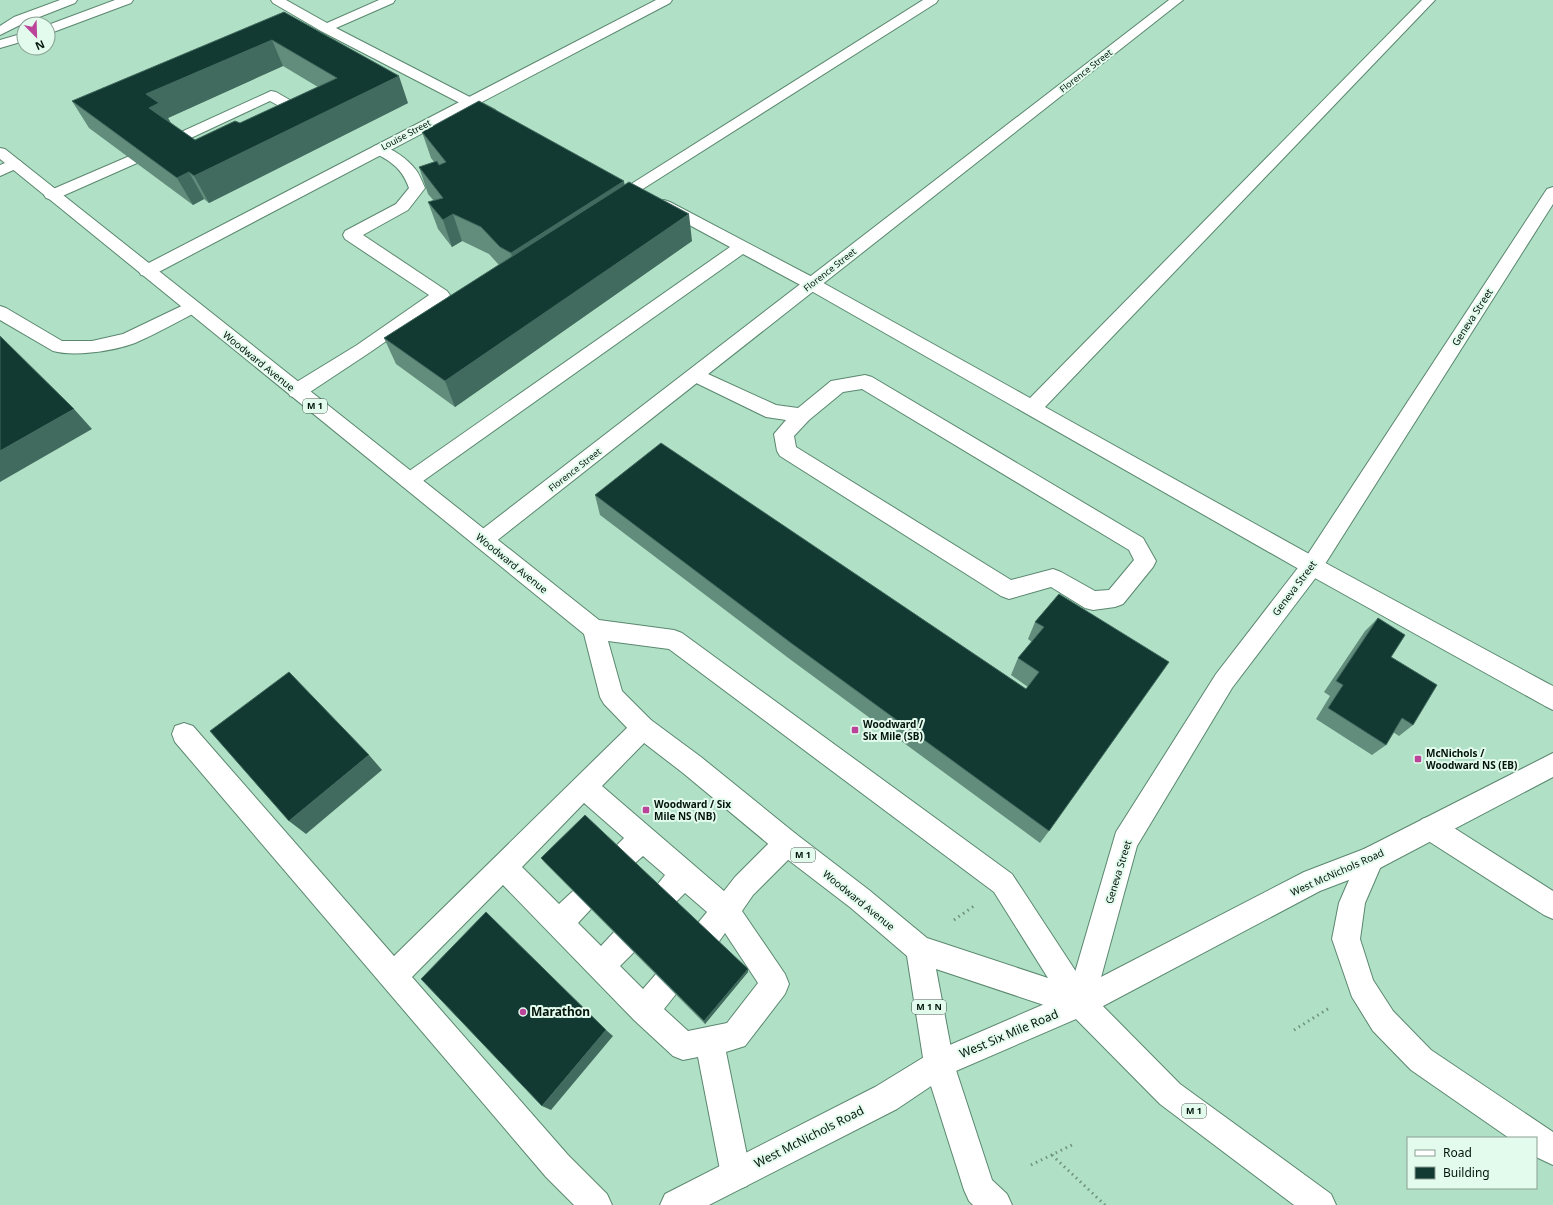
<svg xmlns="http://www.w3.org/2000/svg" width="1553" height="1205" viewBox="0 0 1553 1205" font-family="'Noto Sans',sans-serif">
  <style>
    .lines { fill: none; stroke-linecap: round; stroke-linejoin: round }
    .service-casing { stroke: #5a876f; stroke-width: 2 }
    .minor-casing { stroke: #5a876f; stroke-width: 2 }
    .secondary-casing { stroke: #5a876f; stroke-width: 2 }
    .primary-casing { stroke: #5a876f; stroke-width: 2 }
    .path { stroke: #6e927e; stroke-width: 3; stroke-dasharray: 1.5 4; stroke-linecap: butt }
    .service { fill: #fff; fill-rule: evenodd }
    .minor { fill: #fff; fill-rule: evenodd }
    .secondary { fill: #fff; fill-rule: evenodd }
    .primary { fill: #fff; fill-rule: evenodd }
    .wall { fill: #628c7c; fill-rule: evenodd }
    .shaded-wall { fill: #426b5f }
    .building { fill: #133933; stroke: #426b5f; fill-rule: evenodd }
    .poi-dot { fill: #bb449a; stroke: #e3fbed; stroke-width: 1.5 }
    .labels { text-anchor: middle; stroke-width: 4; stroke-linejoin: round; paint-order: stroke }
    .far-street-label { font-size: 9px; fill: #03140b; stroke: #e3fbed }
    .shield { fill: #e3fbed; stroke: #46594f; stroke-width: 1 }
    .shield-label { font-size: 9px; font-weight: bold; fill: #03140b }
    .street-label { font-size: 10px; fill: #03140b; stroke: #e3fbed }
    .poi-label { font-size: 10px; font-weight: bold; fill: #03140b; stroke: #e3fbed; text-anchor: start }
    .near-poi-label { font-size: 12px; font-weight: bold; fill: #03140b; stroke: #e3fbed; text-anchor: start }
    .near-street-label { font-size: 12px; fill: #03140b; stroke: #e3fbed }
  </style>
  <rect width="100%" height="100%" fill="#b0e0c5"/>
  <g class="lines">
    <defs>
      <path id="service" d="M271 0H286L327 23 379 0H395L393 3 336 28 495 110 497 113 495 116 490 117 485 116 321 31 273 3Z
        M923 0H938L936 3 638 192 633 194 628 192 625 189 628 186Z
        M1422 0H1435L1045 407 1320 560 1547 683 1553 686V710L1545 706 1304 572 806 288 743 254 416 486 409 489 402 486 399 481 402 476 730 247 658 208 656 205 658 202 664 200 670 202 818 280 1030 398Z
        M271 91 276 92 314 114 316 117 314 120 309 121 304 120 270 101 178 144 173 145 168 144 166 141 168 138Z
        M379 145C392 148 408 159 416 170 420 175 422 182 425 188L408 210 363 235 447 291 450 295 447 299 369 353 304 396 297 398 290 396 288 391 290 386 357 345 429 295 345 239 343 235 345 231 396 204 409 188C405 177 400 169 390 162 384 157 376 155 372 149L374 146Z
        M132 155 137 157 140 160 137 163 58 198 52 200 46 198 44 195 46 192Z
        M192 301 198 303 201 307 198 311C177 322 156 334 135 343 114 351 74 357 53 351L0 320V306L6 308 62 341H92L123 334Z
        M697 369 776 405 798 408 831 381 865 375 872 377 1143 538 1156 561 1153 567 1123 604 1115 607 1093 610 1085 608 1051 587 1009 599 1001 596 780 456 777 451 774 434 786 420 766 417 690 380 688 375 690 370ZM862 389 1129 550 1134 560 1109 590 1095 591 1061 572 1053 569 1011 580 796 447 794 436 809 420 843 392Z
        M643 717 651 720 655 728 651 736 602 786 724 891 735 877 778 834 787 830 796 834 800 843 796 852 753 895 742 911 785 974 789 984 785 994 745 1046 726 1052 751 1175 747 1186 736 1190 725 1186 721 1175 698 1057 683 1060 673 1056 634 1020 503 885 412 977 568 1155 607 1194 612 1205H574L546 1177 175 742 172 734 175 726 184 723 193 726 394 956 635 720ZM584 803 624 838 616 846 612 855 616 864 625 868 634 864 643 856 665 875 657 885 653 894 657 903 666 907 675 903 685 893 707 912 698 923 694 933 698 943 708 947 718 943 725 933 758 983 727 1023 688 1031 664 1009 676 994 680 984 676 974 666 970 656 974 643 989 620 966 634 952 638 942 634 932 624 928 614 932 601 946 578 923 591 909 595 900 591 891 582 887 573 891 559 904 522 867Z
        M1431 816 1440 819 1553 891V919L1544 915 1422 837 1418 828 1422 819Z"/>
      <path id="minor" d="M60 0H77L75 3 24 23 0 35V26L14 17Z
        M115 0H133L131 3 48 34V25Z
        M656 0H672L670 3 153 275 147 276 141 275 139 271 141 267Z
        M1169 0H1183L490 546 483 548 476 546 472 540 476 534Z
        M24 33V41L0 48V40Z
        M15 159 20 161 23 164 20 167 0 176V165Z
        M1553 187V204L1320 572 1232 688 1137 846 1094 1003 1090 1013 1080 1017 1070 1013 1066 1003 1116 832 1216 674 1304 560 1545 192 1547 189Z"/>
      <path id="secondary" d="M1553 753V777L1380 868 1320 891 1090 1013 949 1074 897 1109 709 1205H660L665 1194 875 1087 929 1054 1070 993 1304 872 1364 849Z"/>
      <path id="primary" d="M0 148 5 149 599 620 674 630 682 633 1012 874 1090 993 1180 1084 1331 1194 1336 1205H1294L1160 1104 1071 1014 936 969 954 1064 992 1180 1007 1194 1012 1205H973L969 1201 964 1190 924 1064 907 956 851 908 778 852 683 773 635 736 604 704 600 697 584 634 0 159ZM608 641 669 649 994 892 1048 978 927 938 869 890 796 834 701 757 651 720 622 691Z
        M1371 846 1380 850 1384 859 1365 903 1360 939 1373 980 1393 1011 1431 1050 1553 1132V1165L1536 1157V1138H1509L1411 1070 1373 1031 1352 997 1332 939 1339 903 1362 850Z"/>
    </defs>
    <!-- service casing -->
    <use href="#service" class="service-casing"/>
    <!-- minor casing -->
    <use href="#minor" class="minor-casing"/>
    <!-- secondary casing -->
    <use href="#secondary" class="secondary-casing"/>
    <!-- primary casing -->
    <use href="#primary" class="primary-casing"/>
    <!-- path -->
    <path class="path" d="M954 920 974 906
      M1294 1030 1331 1007
      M1052 1155 1105 1205
      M1031 1165 1074 1144"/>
    <!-- service -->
    <use href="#service" class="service"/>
    <!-- minor -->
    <use href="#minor" class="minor"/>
    <!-- secondary -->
    <use href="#secondary" class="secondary"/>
    <!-- primary -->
    <use href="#primary" class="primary"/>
  </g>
  <!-- wall -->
  <path class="wall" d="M284 12 408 103 209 203 204 199 193 205 89 128 72 101ZM283 66 318 87 240 123 195 140 170 122 168 118Z
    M422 132 625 185 692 241 455 407 396 364 384 338 499 265 489 254 462 241 452 247 438 229 428 202 434 201 428 194 419 167 434 162 431 158Z
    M595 495 1026 689 1028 687 1011 675 1018 658 1032 642 1028 639 1035 622 1059 594 1049 831 1040 843 791 660 600 515Z
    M1378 618 1391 657 1413 725 1399 736 1393 732 1386 745 1372 755 1316 719 1330 696 1324 692 1365 631Z
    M541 858 748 972 705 1024 544 862Z"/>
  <!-- shaded-wall -->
  <path class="shaded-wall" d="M272 40 283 66 168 118 175 130 149 108 146 94Z
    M399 76 408 103 209 203 194 176Z
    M189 172 204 199 193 205 177 178Z
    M624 181 628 208 518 279 511 253Z
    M453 214 462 241 452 247 443 220Z
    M689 214 692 241 455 407 445 381Z
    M74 409 92 429 0 482V451Z
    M369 755 382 770 306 834 289 821Z
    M748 969V972L705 1024 704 1021Z
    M606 1030 613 1036 551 1110 542 1106Z"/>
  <!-- building -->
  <path class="building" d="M284 12 399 76 194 176 189 172 177 178 72 101ZM272 40 337 78 240 123 235 121 195 140 149 108 159 103 146 94Z
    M479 101 624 181 511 253 500 247 481 227 453 214 443 220 428 202 443 198 419 167 437 161 439 165 446 162 422 132Z
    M629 182 689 214 445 381 384 338Z
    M0 336 74 409 0 451Z
    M661 443 1026 689 1039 672 1018 658 1044 627 1035 622 1059 594 1169 662 1049 831 791 643 595 495Z
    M1378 618 1405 635 1391 657 1437 685 1413 725 1402 718 1386 745 1328 708 1343 685 1336 681Z
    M289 672 369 755 289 821 210 731Z
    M585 815 748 969 704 1021 541 858Z
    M486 912 606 1030 542 1106 421 979Z"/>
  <!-- markers -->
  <g class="poi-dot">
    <rect x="851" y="726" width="8" height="8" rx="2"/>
    <rect x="1414" y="755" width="8" height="8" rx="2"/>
    <rect x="642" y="806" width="8" height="8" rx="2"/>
    <circle cx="523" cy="1012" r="4"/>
  </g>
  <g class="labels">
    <!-- far-street labels -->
    <g class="far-street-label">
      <text transform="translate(1086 71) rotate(-38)" y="3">Florence Street</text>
      <text transform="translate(406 135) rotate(-28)" y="3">Louise Street</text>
      <text transform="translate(830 270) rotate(-38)" y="3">Florence Street</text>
      <text transform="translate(575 470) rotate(-38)" y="3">Florence Street</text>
    </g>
    <!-- shield labels -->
    <g class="shield">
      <rect x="303" y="399" width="24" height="14" rx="3"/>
      <rect x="791" y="848" width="24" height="14" rx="3"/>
      <rect x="912" y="1000" width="34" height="14" rx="3"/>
      <rect x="1182" y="1104" width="24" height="14" rx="3"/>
    </g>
    <g class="shield-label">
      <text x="315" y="409">M 1</text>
      <text x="803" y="858">M 1</text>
      <text x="929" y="1010">M 1 N</text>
      <text x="1194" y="1114">M 1</text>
    </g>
    <!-- street labels -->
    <g class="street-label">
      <text transform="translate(1472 317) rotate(-57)" y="4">Geneva Street</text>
      <text transform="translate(259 361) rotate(39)" y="4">Woodward Avenue</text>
      <text transform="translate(512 563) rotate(39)" y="4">Woodward Avenue</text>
      <text transform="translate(1294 588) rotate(-53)" y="4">Geneva Street</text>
      <text transform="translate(1118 872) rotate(-73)" y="4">Geneva Street</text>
      <text transform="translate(1337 872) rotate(-24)" y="4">West McNichols Road</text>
      <text transform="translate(859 900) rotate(39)" y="4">Woodward Avenue</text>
    </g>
    <!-- poi labels -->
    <g class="poi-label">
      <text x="863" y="728">Woodward /<tspan x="863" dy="12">Six Mile (SB)</tspan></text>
      <text x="1426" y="757">McNichols /<tspan x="1426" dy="12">Woodward NS (EB)</tspan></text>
      <text x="654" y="808">Woodward / Six<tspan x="654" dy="12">Mile NS (NB)</tspan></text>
    </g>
    <!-- near-poi labels -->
    <g class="near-poi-label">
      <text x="531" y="1016">Marathon</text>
    </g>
    <!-- near-street labels -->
    <g class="near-street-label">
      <text transform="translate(1009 1034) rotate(-23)" y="4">West Six Mile Road</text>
      <text transform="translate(809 1137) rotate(-27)" y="4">West McNichols Road</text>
    </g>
  </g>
  <!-- legend -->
  <rect x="1407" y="1137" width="130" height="52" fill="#e3fbed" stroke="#899f93"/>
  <rect x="1415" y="1150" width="20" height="6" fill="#ffffff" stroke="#899f93"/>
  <text x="1443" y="1157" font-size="12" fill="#03140b">Road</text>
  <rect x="1415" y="1167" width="20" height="12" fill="#133933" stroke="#899f93"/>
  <text x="1443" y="1177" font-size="12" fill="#03140b">Building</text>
  <!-- north arrow -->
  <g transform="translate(36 36) rotate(157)"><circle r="19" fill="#e3fbed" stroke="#899f93"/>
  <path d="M0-3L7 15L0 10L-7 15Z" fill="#bb449a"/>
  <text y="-6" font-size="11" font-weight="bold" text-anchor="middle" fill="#03140b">N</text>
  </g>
</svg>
